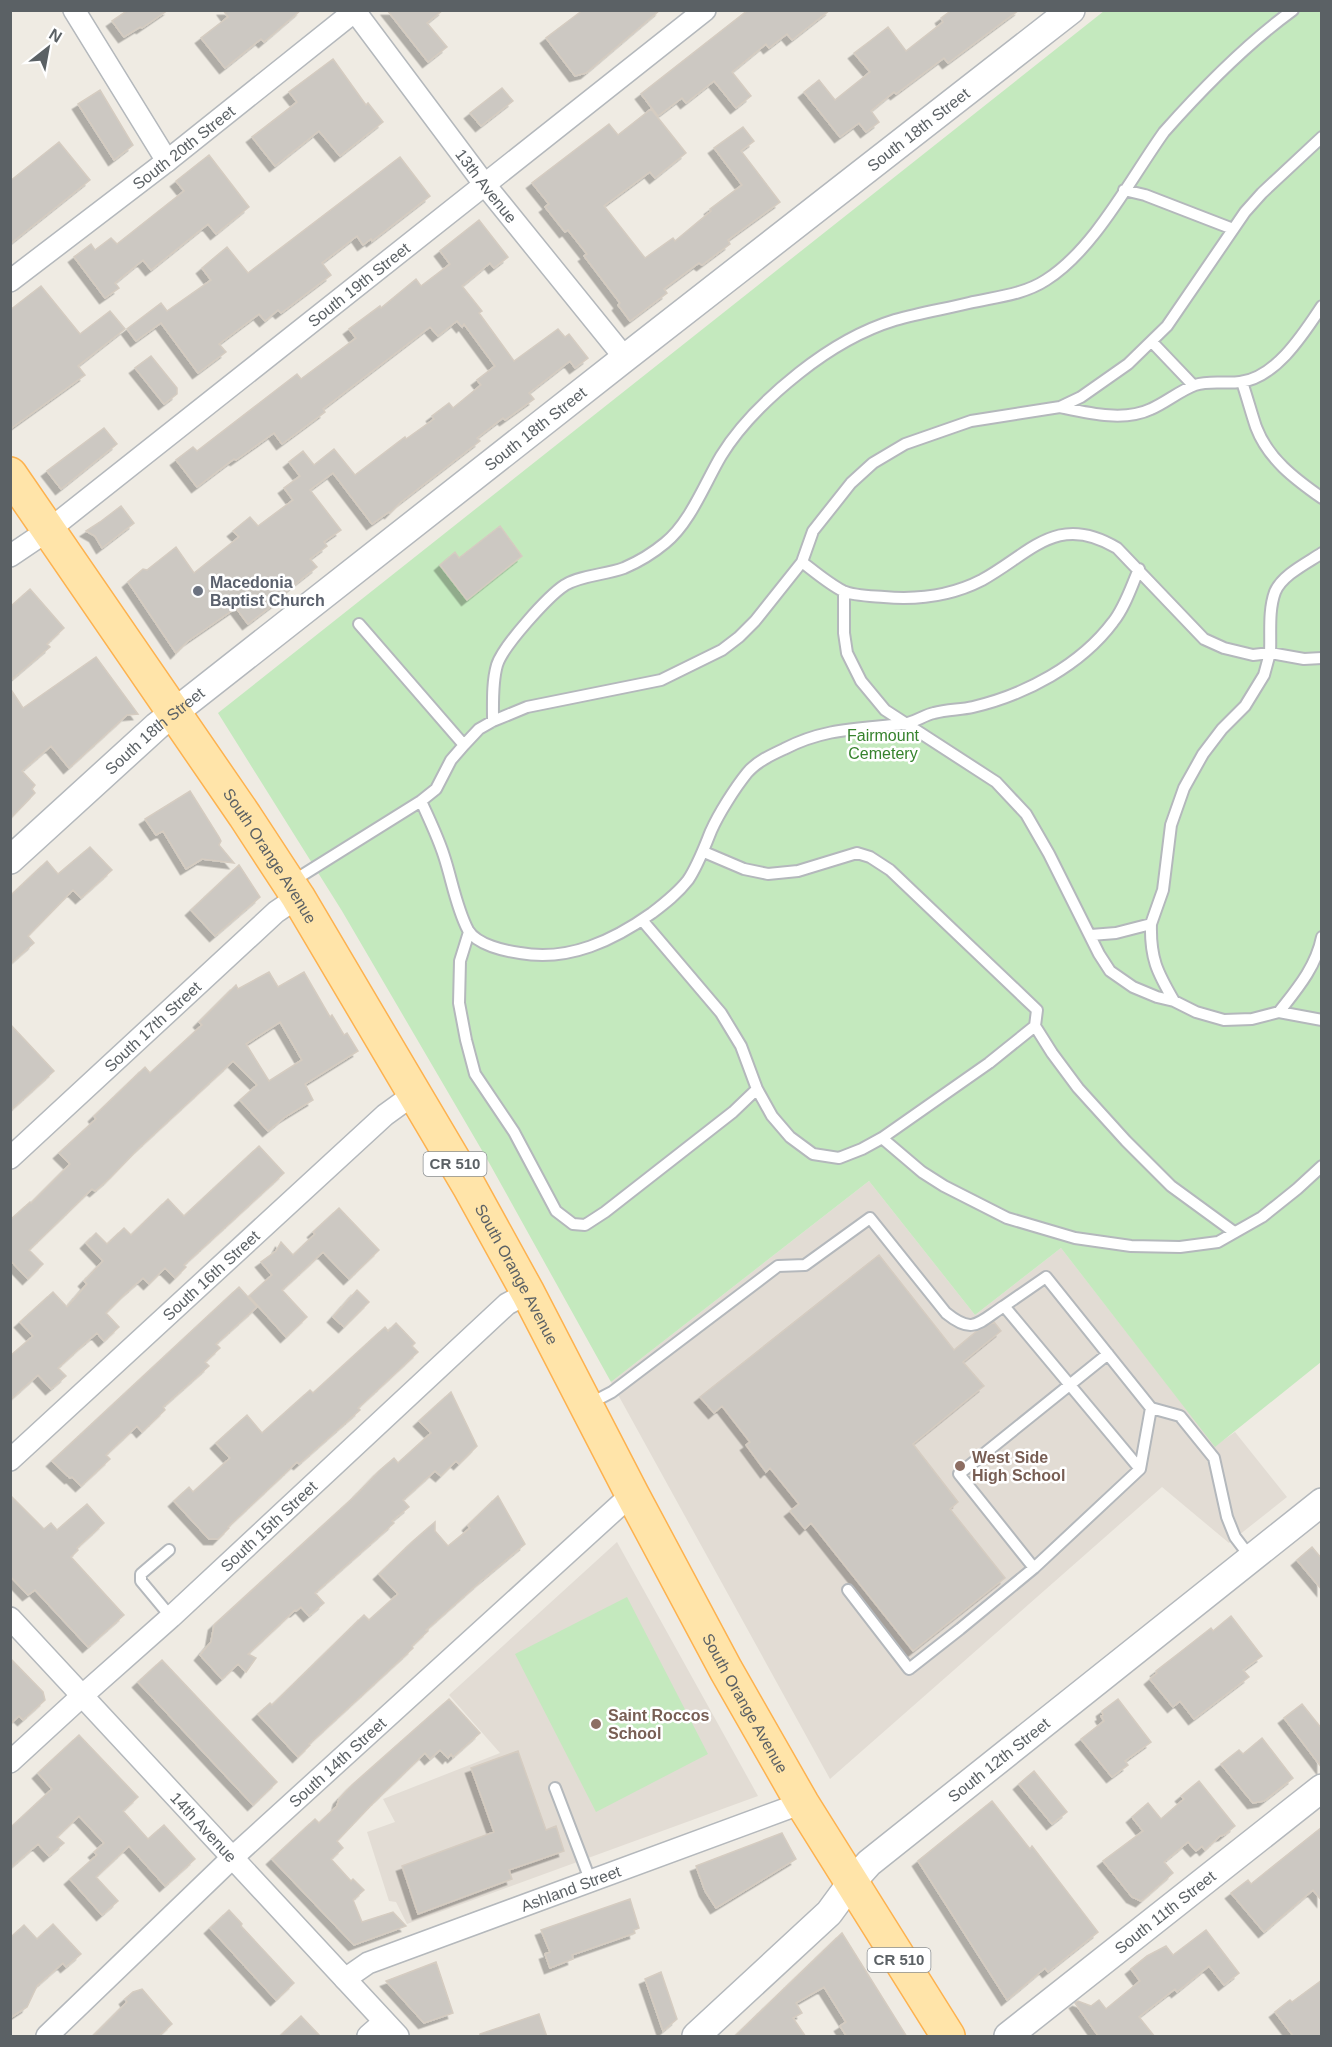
<svg xmlns="http://www.w3.org/2000/svg" width="1332" height="2047" viewBox="0 0 1332 2047" font-family="Helvetica,sans-serif">
  <style>
    .education { fill: #e2dcd4 }
    .green { fill: #c4e9be }
    .building { fill: #ccc8c2; stroke: #d5ccc1; stroke-width: 1.5; fill-rule: evenodd; filter: url(#shadow) }
    .lines { fill: none; stroke-linecap: round; stroke-linejoin: round }
    .service-casing { stroke: #b4b8bc; stroke-width: 14 }
    .minor-casing { stroke: #b4b8bc; stroke-width: 24 }
    .tertiary-casing { stroke: #b4b8bc; stroke-width: 30 }
    .primary-casing { stroke: #fdb24f; stroke-width: 36 }
    .service { stroke: #fff; stroke-width: 10 }
    .minor { stroke: #fff; stroke-width: 21 }
    .tertiary { stroke: #fff; stroke-width: 27 }
    .primary { stroke: #ffe4a9; stroke-width: 33 }
    .worship-dot { fill: #6b7280; stroke: #fff; stroke-width: 2 }
    .education-dot { fill: #8d6e63; stroke: #fff; stroke-width: 2 }
    .labels { text-anchor: middle; stroke-width: 5; stroke-linejoin: round; paint-order: stroke }
    .shield { fill: #fff; stroke: #8c9093; stroke-width: 1.5 }
    .shield-label { font-size: 15px; font-weight: bold; fill: #5b6165 }
    .street-label { font-size: 16px; fill: #5b6165; stroke: #fff }
    .worship-label { font-size: 16px; font-weight: bold; fill: #5b616d; stroke: #fff; text-anchor: start }
    .park-label { font-size: 16px; fill: #36832d; stroke: #fff }
    .education-label { font-size: 16px; font-weight: bold; fill: #785e54; stroke: #fff; text-anchor: start }
  </style>
  <defs>
    <filter id="shadow"><feDropShadow dx="-5.5" dy="5.5" stdDeviation="0" flood-color="#0004"/></filter>
  </defs>
  <rect width="100%" height="100%" fill="#efebe3"/>
  <!-- education -->
  <path class="education" d="M869 1181 975 1315 1061 1248 1215 1446 1235 1432 1287 1497 1229 1543 1162 1487 830 1779 611 1382Z
    M617 1542 758 1796 407 1924 396 1902 389 1901 367 1832 395 1822 383 1799 500 1753 449 1695Z"/>
  <!-- green -->
  <path class="green" d="M1104 11H1321V1362L1215 1447 1061 1248 975 1315 869 1181 611 1382 487 1159 342 911 218 713Z
    M627 1597 708 1754 596 1812 515 1654Z"/>
  <!-- building -->
  <path class="building" d="M128 10H168L142 28 140 27 124 37 112 21Z
    M223 10H301L264 42 261 39 225 68 201 38 228 17Z
    M387 10H443L427 23 447 47 428 62Z
    M583 10H660L586 73 575 76 546 38Z
    M748 10H830L792 40 787 34 769 48 766 44 732 72 751 96 736 108 714 81 686 103 682 98 658 116 641 94Z
    M952 10H1019L948 63 944 58 896 94 894 92 871 111 879 122 866 132 859 123 840 137 804 92 819 80 835 100 870 72 854 53 870 41 888 27 906 51 943 22 941 18Z
    M333 59 366 105 368 103 383 122 340 156 319 131 275 166 252 137 297 102 289 92Z
    M502 88 513 101 481 126 470 113Z
    M100 90 133 145 114 160 78 104Z
    M651 109 686 153 655 178 650 172 604 206 645 258 673 238 675 241 711 211 710 209 742 185 714 148 743 127 754 141 741 151 780 202 728 240 730 244 702 265 699 263 664 289 667 293 630 321 618 305 620 303 584 256 587 254 568 230 565 232 545 207 549 204 532 183 609 124 618 135Z
    M59 142 90 180 10 244V181Z
    M209 155 249 207 216 234 208 224 151 270 143 260 115 283 119 288 105 298 74 257 91 244 95 250 111 238 117 244 184 191 176 181Z
    M400 157 430 196 372 241 371 239 363 245 357 236 322 263 331 275 281 313 278 310 265 321 259 314 219 344 226 352 198 373 161 323 136 341 127 329 161 303 167 311 211 280 202 268 227 247 248 273Z
    M479 220 508 257 494 268 490 263 462 286 482 311 479 313 514 361 558 329 565 337 569 334 588 358 575 368 570 361 529 393 534 399 505 420 503 418 477 438 480 441 401 502 390 513 389 512 372 524 333 473 310 490 341 530 324 542 327 546 310 559 317 567 284 593 286 595 248 624 236 608 188 641 176 653 128 582 143 569 147 570 176 547 194 573 239 537 233 531 250 517 258 526 293 500 284 488 300 476 289 462 303 451 314 465 334 449 355 475 405 437 406 439 434 419 432 416 449 403 453 408 481 385 477 380 495 366 464 324 462 327 457 321 438 336 430 327 323 409 325 412 282 444 274 433 236 460 234 459 197 487 176 460 193 447 197 451 297 374 301 379 356 338 349 329 380 306 381 308 416 279 421 286 450 264 440 251Z
    M41 286 80 334 110 311 125 329 78 366 85 375 10 429V310Z
    M151 356 177 388V394L164 404 135 368Z
    M104 428 117 444 61 489 47 471Z
    M121 506 134 523 102 548 95 536 86 531 100 522Z
    M500 526 522 556 467 600 440 565 455 552 459 558Z
    M30 589 64 628 47 644 50 647 10 681V607Z
    M96 657 138 714 127 715 69 768 51 746 22 771 35 785 32 789 35 793 10 819V688L23 708Z
    M190 791 219 837 221 841 219 845 234 863 202 859 186 869 163 831 156 835 145 819Z
    M90 847 112 870 81 898 73 890 28 936 34 943 10 964V896L47 861 58 874Z
    M239 865 260 897 215 936 191 910Z
    M269 972 278 987 304 972 330 1017 332 1015 344 1035 347 1033 358 1051 305 1084 313 1100 285 1117 268 1131 240 1100 257 1085 233 1061 139 1148 110 1178 95 1191 92 1189 29 1250 43 1264 28 1279 10 1260V1220L30 1202 31 1203 70 1164 59 1153 96 1119 94 1116 145 1067 150 1073 202 1025 199 1022 236 985 238 989ZM280 1022 302 1060 269 1081 246 1044Z
    M10 1024 54 1071 10 1111Z
    M259 1146 284 1173 184 1265 186 1267 175 1278 165 1268 149 1284 143 1278 126 1293 106 1313 119 1327 104 1341 97 1333 83 1345 58 1368 66 1376 51 1389 38 1375 10 1400V1356L33 1336 20 1322 53 1292 67 1307 87 1284 84 1281 103 1261 86 1243 96 1233 107 1244 124 1228 131 1235 168 1199 184 1216Z
    M339 1208 379 1250 349 1279 323 1252 282 1290 307 1317 286 1337 249 1296 272 1275 261 1262 276 1251 281 1242 293 1255 315 1234 313 1232Z
    M879 1255 954 1350 977 1331 994 1322 1001 1331 963 1362 984 1386 913 1444 958 1502 950 1509 1005 1578 913 1651 811 1523 805 1529 790 1511 799 1504 770 1468 766 1472 746 1445 750 1442 722 1406 714 1413 700 1397Z
    M239 1287 257 1307 216 1344 220 1348 205 1362 209 1366 163 1407 165 1410 142 1432 137 1426 106 1455 110 1459 81 1486 72 1477 70 1478 52 1461Z
    M357 1290 369 1302 344 1327 333 1317Z
    M396 1323 415 1343 412 1346 418 1352 358 1408 360 1410 299 1464 297 1462 228 1527 229 1528 218 1539H209L174 1501 189 1487 193 1492 230 1458 216 1443 247 1415 262 1433 310 1390 313 1393 385 1327 388 1331Z
    M451 1392 477 1446 459 1464 456 1461 441 1476 435 1471 403 1500 409 1507 392 1521 394 1523 315 1593 324 1603 309 1616 301 1607 296 1611 295 1610 248 1654 256 1658 246 1672 238 1664 222 1679 200 1655 211 1642 214 1625 356 1495 379 1471 394 1458 398 1463 431 1433 419 1421Z
    M10 1495 44 1529 51 1523 57 1530 87 1504 104 1523 77 1548 78 1550 71 1557 124 1615 88 1647 35 1590 28 1595 10 1576Z
    M498 1496 525 1544 481 1581 426 1630 428 1631 412 1646 413 1648 309 1744 310 1745 298 1757 258 1714 270 1703 272 1705 364 1615 369 1620 398 1594 379 1574 412 1542 435 1522V1531L448 1546 470 1528 468 1525Z
    M1312 1547 1322 1559V1590L1297 1560Z
    M1231 1616 1262 1656 1243 1670 1249 1677 1194 1719 1180 1701 1173 1707 1150 1679 1157 1673 1156 1671 1183 1650 1211 1628 1213 1631Z
    M10 1658 43 1692 45 1700 23 1720 19 1716 10 1724Z
    M162 1660 277 1782 253 1805 138 1682Z
    M449 1699 480 1733 453 1757 451 1754 448 1758 440 1750 430 1759 425 1753 375 1801 337 1841 343 1848 331 1859 351 1881 353 1879 364 1890 353 1900 362 1922 393 1912 406 1926 354 1945 272 1859 315 1819 319 1823 337 1806 339 1799 352 1785Z
    M1118 1699 1151 1742 1125 1761 1128 1765 1112 1777 1081 1739 1104 1721 1101 1716 1103 1715 1102 1711Z
    M1302 1704 1322 1729V1768L1284 1718Z
    M79 1735 138 1797 123 1811 148 1839 164 1825 195 1859 165 1886 129 1846 96 1877 118 1901 102 1915 70 1879 97 1855 94 1852 104 1843 79 1816 57 1837 64 1843 49 1856 38 1844 10 1868V1828L52 1789 38 1773Z
    M1262 1738 1293 1778 1264 1801 1253 1803 1221 1764 1239 1750 1243 1754Z
    M518 1751 546 1830 556 1826 564 1851 509 1870 512 1879 418 1914 402 1866 494 1832 471 1768Z
    M1034 1771 1067 1812 1052 1824 1019 1784Z
    M1199 1781 1235 1826 1224 1835 1220 1836 1205 1850 1202 1846 1196 1851 1188 1842 1164 1862 1173 1873 1141 1901 1132 1897 1103 1861 1143 1831 1132 1817 1148 1803 1161 1819 1184 1799 1181 1796Z
    M992 1801 1030 1849 1032 1846 1098 1932 1048 1972 1045 1968 1007 2000 918 1861Z
    M1322 1827V1901L1313 1890 1264 1932 1231 1893 1248 1880 1251 1884Z
    M782 1833 796 1859 716 1908 705 1891 696 1866Z
    M630 1899 639 1928 634 1930 635 1933 572 1955 573 1959 550 1968 545 1954 550 1952 541 1930Z
    M229 1910 242 1924 241 1926 294 1983 276 2000 210 1928Z
    M53 1924 81 1954 66 1967 63 1963 37 1986 27 2007 10 2018V1938L24 1925 37 1939Z
    M1206 1930 1239 1973 1224 1985 1209 1966 1177 1992 1175 1989 1139 2017 1155 2037H1099L1075 2003 1078 2001 1091 2006 1099 2000 1106 2009 1140 1981 1131 1969 1147 1956 1166 1946 1173 1955Z
    M842 1933 907 2037H847L840 2026 846 2022 824 1987 796 2003 802 2013 793 2018 806 2037H734Z
    M436 1962 453 2013 424 2023 386 1981Z
    M661 1972 677 2019 663 2031 645 1979Z
    M1322 1980V2037H1294L1275 2012 1290 2000 1292 2002Z
    M142 1989 172 2024 158 2037H92L127 2002 125 1999 133 1992Z
    M539 2014 547 2037H480V2034Z
    M301 2016 321 2037H279Z"/>
  <g class="lines">
    <defs>
      <path id="service" d="M1124 190 1145 195 1233 229
        M1152 342 1193 385
        M1242 382C1247 397 1251 412 1256 427 1268 459 1295 479 1322 498
        M1060 407C1088 413 1124 422 1151 409 1165 403 1181 390 1195 385 1210 380 1225 384 1240 382 1276 378 1304 333 1322 306
        M802 562C815 572 829 584 843 591 854 596 872 596 884 597 918 600 951 596 982 580 1031 553 1057 512 1117 548L1204 639 1224 648 1253 655 1270 653C1271 634 1268 611 1275 592 1282 575 1307 563 1322 553
        M844 592V633L847 653 861 681 885 710 996 782 1026 814 1049 854 1099 954 1110 971 1133 987 1157 997 1174 1001 1196 1012 1224 1020 1252 1019 1279 1012 1322 1020
        M359 624 464 745
        M493 721C493 703 492 682 497 665 503 646 548 596 565 585 582 575 605 575 624 568 638 562 653 553 665 543 690 523 705 483 721 456 741 423 770 396 799 373 828 350 859 331 895 320 919 313 944 309 969 303 995 297 1023 295 1046 280 1094 250 1131 178 1164 132 1203 88 1245 45 1293 10
        M421 801C429 819 438 837 444 856 452 880 456 907 468 930 477 945 505 951 520 953 569 962 614 940 652 913 665 903 678 893 688 880 698 865 704 848 711 831 719 813 735 788 747 773 756 762 771 755 784 749 824 728 859 729 903 724 914 723 924 715 934 713 947 709 961 710 973 707 1025 695 1081 665 1113 622 1125 607 1131 587 1139 569
        M704 852 744 869 768 874 798 871 857 853 870 857 890 870 1037 1010 1035 1026 1052 1053 1078 1088 1126 1141 1171 1186 1234 1232
        M293 881 421 801 436 789 451 760 464 745 479 729 493 721 527 707 661 680 722 650 739 637 755 621 802 562 813 531 851 483 873 463 905 444 971 421 1060 407 1081 397 1128 364 1167 326 1245 212 1262 193 1322 137
        M642 920 721 1013 741 1046 757 1089 772 1116 790 1137 813 1154 839 1158 862 1149 882 1138 989 1063 1035 1026
        M1151 924 1163 890 1171 825 1184 788 1203 754 1222 729 1245 706 1264 675 1270 653 1304 659 1322 658
        M469 932 460 961 459 1003 466 1040 475 1074 514 1132 556 1211 573 1224 585 1225 605 1212 733 1112 757 1089
        M1091 935 1116 933 1151 924C1150 958 1157 972 1174 1001
        M1279 1012C1297 989 1316 967 1322 937
        M882 1138 922 1172 944 1186 1007 1218 1075 1238 1131 1246 1180 1247 1218 1242 1262 1217 1297 1189 1322 1166
        M1004 1306 1046 1277 1151 1408 1180 1416 1214 1458 1227 1517 1235 1537 1251 1558
        M589 1404 612 1392 778 1266 805 1265 870 1218 946 1313C973 1335 978 1323 1004 1306L1140 1469
        M169 1550 141 1574V1581L171 1617
        M1034 1568 959 1474 1108 1354
        M848 1590 909 1669 960 1629 1034 1568 1140 1469 1151 1408
        M555 1788 591 1882"/>
      <g id="minor">
        <path d="M74 10 167 161"/>
        <path id="s1" d="M354 10 485 185 625 358"/>
        <path id="s2" d="M10 281 167 161 356 10"/>
        <path id="s3" d="M10 556 50 529 705 10"/>
        <path id="s4" d="M10 1158 276 912 298 897"/>
        <path id="s5" d="M10 1460 385 1115 414 1094"/>
        <path id="s6" d="M10 1618 398 2036"/>
        <path id="s7" d="M10 1762 83 1695 171 1617 507 1304 528 1293"/>
        <path id="s8" d="M345 1979 368 1963 802 1803"/>
        <path id="s9" d="M47 2036 232 1858 632 1494"/>
        <path d="M368 2036 384 2022"/>
      </g>
      <g id="tertiary">
        <path id="s10" d="M10 860 157 726 625 358 1071 10"/>
        <path id="s11" d="M696 2036 829 1913 851 1883 869 1863 1322 1502"/>
        <path id="s12" d="M1008 2036 1322 1788"/>
      </g>
      <g id="primary">
        <path id="s13" d="M10 474 245 816 298 897 469 1186 528 1293 632 1494 726 1670 802 1803 948 2036"/>
      </g>
    </defs>
    <!-- service casing -->
    <use href="#service" class="service-casing"/>
    <!-- minor casing -->
    <use href="#minor" class="minor-casing"/>
    <!-- tertiary casing -->
    <use href="#tertiary" class="tertiary-casing"/>
    <!-- primary casing -->
    <use href="#primary" class="primary-casing"/>
    <!-- service -->
    <use href="#service" class="service"/>
    <!-- minor -->
    <use href="#minor" class="minor"/>
    <!-- tertiary -->
    <use href="#tertiary" class="tertiary"/>
    <!-- primary -->
    <use href="#primary" class="primary"/>
  </g>
  <!-- markers -->
  <circle class="worship-dot" cx="198" cy="591" r="6"/>
  <g class="education-dot">
    <circle cx="960" cy="1466" r="6"/>
    <circle cx="596" cy="1724" r="6"/>
  </g>
  <g class="labels">
    <!-- shield labels -->
    <g class="shield">
      <rect x="423.5" y="1152" width="63" height="24" rx="4.5"/>
      <rect x="867.5" y="1948" width="63" height="24" rx="4.5"/>
    </g>
    <g class="shield-label">
      <text x="455" y="1169">CR 510</text>
      <text x="899" y="1965">CR 510</text>
    </g>
    <!-- street labels -->
    <g class="street-label">
      <text dy="6" stroke="none"><textPath href="#s10" startOffset="1166">South 18th Street</textPath></text>
      <text dy="6" stroke="none"><textPath href="#s2" startOffset="219">South 20th Street</textPath></text>
      <text dy="6" stroke="none"><textPath href="#s1" startOffset="220">13th Avenue</textPath></text>
      <text dy="6" stroke="none"><textPath href="#s3" startOffset="442">South 19th Street</textPath></text>
      <text dy="6" stroke="none"><textPath href="#s10" startOffset="680">South 18th Street</textPath></text>
      <text dy="6" stroke="none"><textPath href="#s10" startOffset="194">South 18th Street</textPath></text>
      <text dy="6" stroke="none"><textPath href="#s13" startOffset="462">South Orange Avenue</textPath></text>
      <text dy="6" stroke="none"><textPath href="#s4" startOffset="194">South 17th Street</textPath></text>
      <text dy="6" stroke="none"><textPath href="#s13" startOffset="948">South Orange Avenue</textPath></text>
      <text dy="6" stroke="none"><textPath href="#s5" startOffset="273">South 16th Street</textPath></text>
      <text dy="6" stroke="none"><textPath href="#s7" startOffset="350">South 15th Street</textPath></text>
      <text dy="6" stroke="none"><textPath href="#s13" startOffset="1434">South Orange Avenue</textPath></text>
      <text dy="6" stroke="none"><textPath href="#s11" startOffset="411">South 12th Street</textPath></text>
      <text dy="6" stroke="none"><textPath href="#s9" startOffset="399">South 14th Street</textPath></text>
      <text dy="6" stroke="none"><textPath href="#s6" startOffset="285">14th Avenue</textPath></text>
      <text dy="6" stroke="none"><textPath href="#s8" startOffset="244">Ashland Street</textPath></text>
      <text dy="6" stroke="none"><textPath href="#s12" startOffset="200">South 11th Street</textPath></text>
    </g>
    <!-- worship labels -->
    <g class="worship-label">
      <text x="210" y="588">Macedonia<tspan x="210" dy="18">Baptist Church</tspan></text>
    </g>
    <!-- park labels -->
    <g class="park-label">
      <text x="883" y="741">Fairmount<tspan x="883" dy="18">Cemetery</tspan></text>
    </g>
    <!-- education labels -->
    <g class="education-label">
      <text x="972" y="1463">West Side<tspan x="972" dy="18">High School</tspan></text>
      <text x="608" y="1721">Saint Roccos<tspan x="608" dy="18">School</tspan></text>
    </g>
  </g>
  <!-- border -->
  <rect width="1332" height="2047" fill="none" stroke="#5b6165" stroke-width="24"/>
  <!-- north arrow -->
  <g transform="translate(48 48) rotate(31)" stroke="#ffffff" stroke-width="4.5" paint-order="stroke">
  <path d="M0-4.5L10 22L0 15L-10 22Z" fill="#5b6165"/>
  <text y="-9" font-size="16" font-weight="bold" text-anchor="middle" fill="#5b6165">N</text>
  </g>
</svg>
